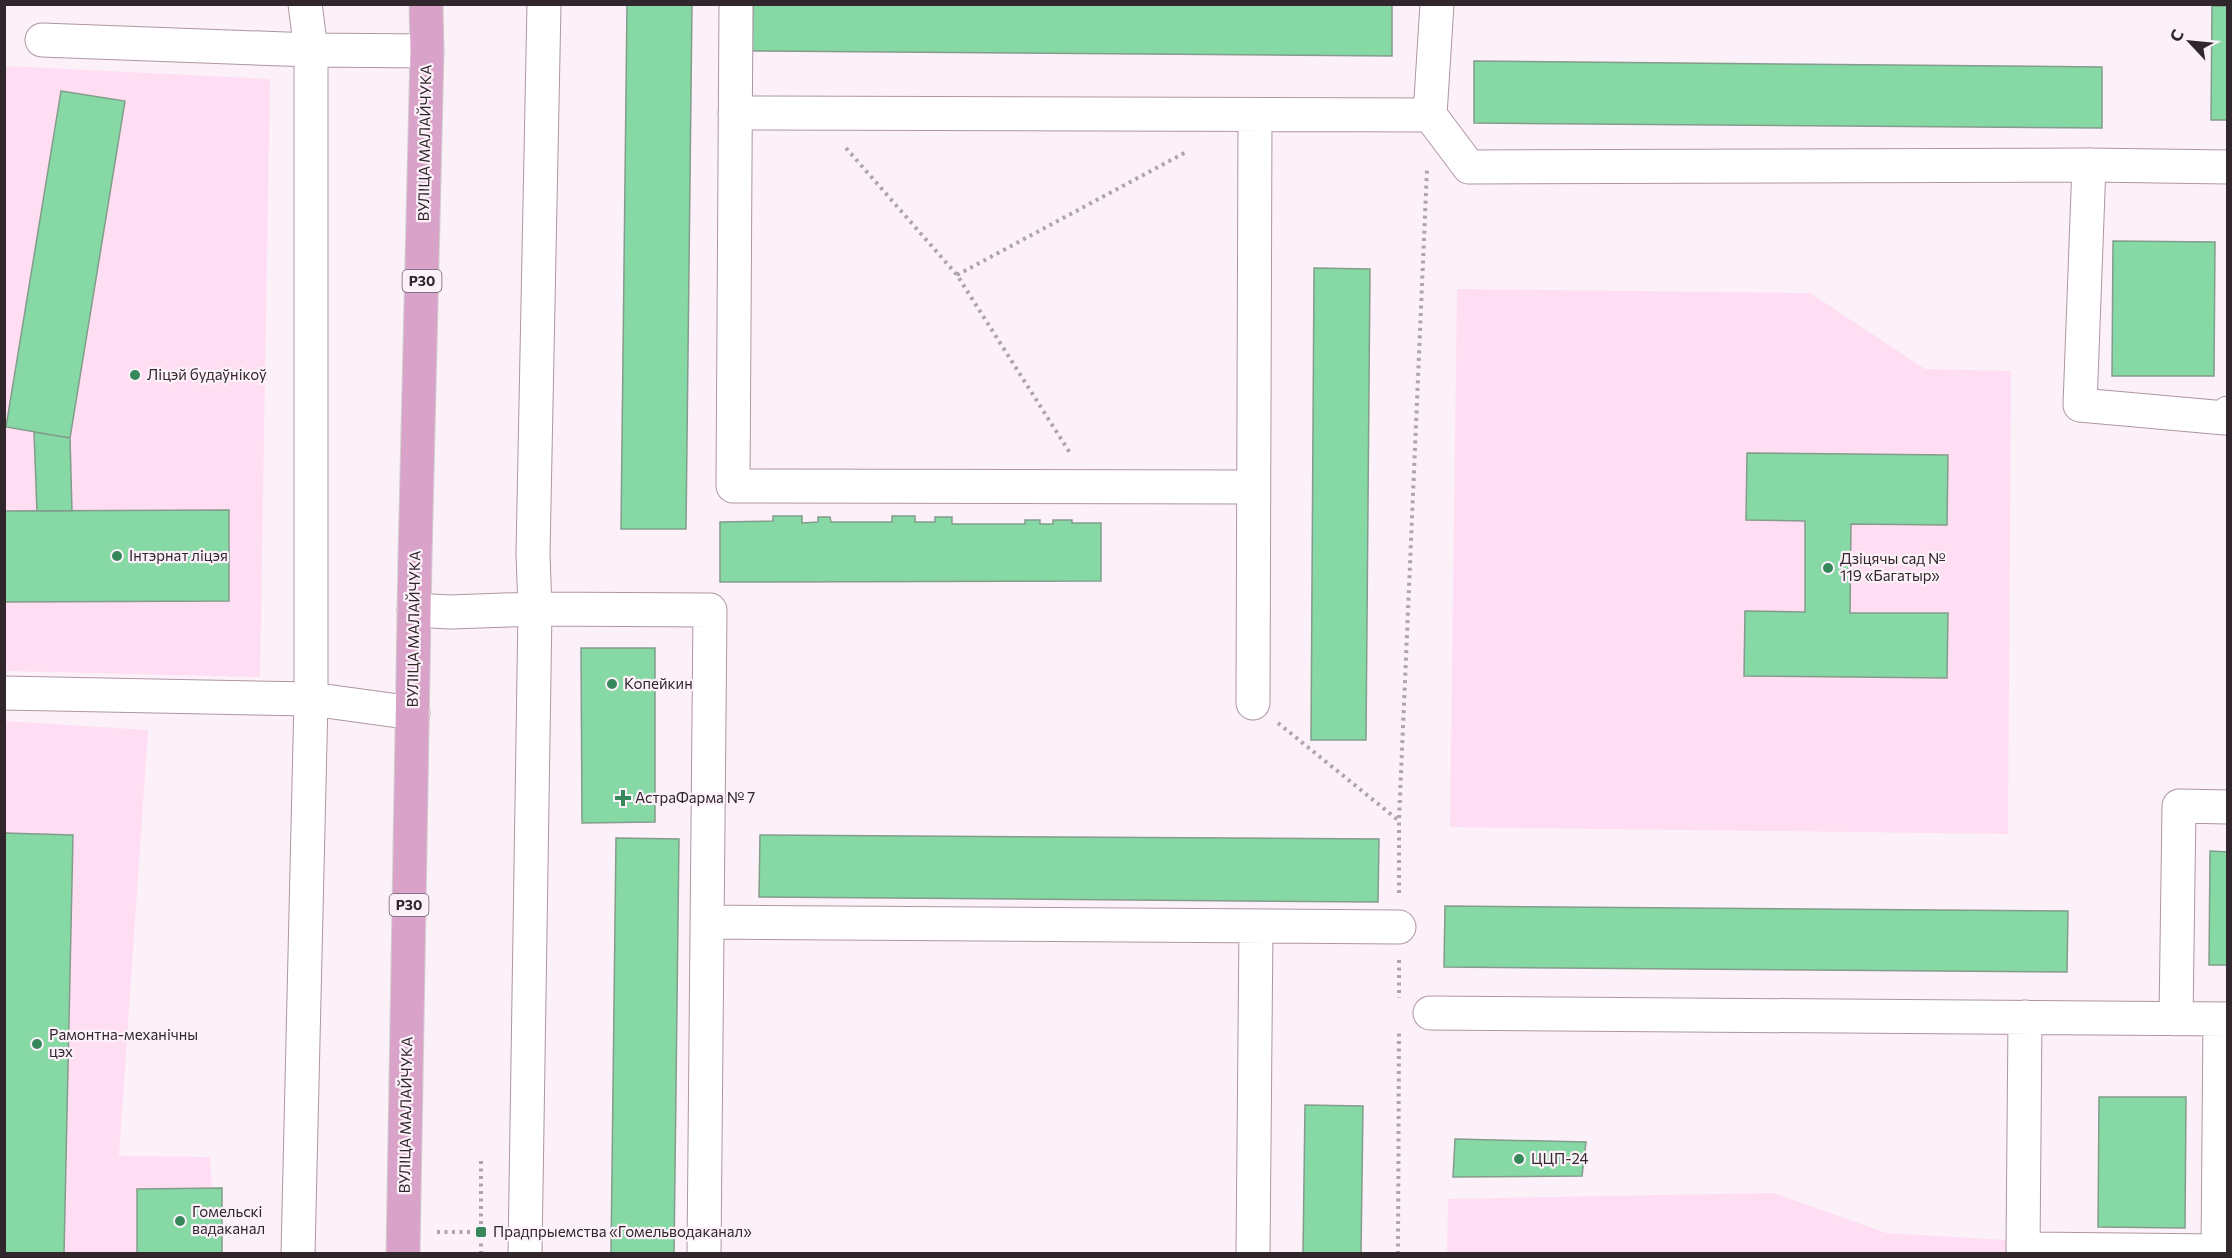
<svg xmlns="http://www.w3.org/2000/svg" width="2232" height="1258" viewBox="0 0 2232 1258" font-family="Commissioner,sans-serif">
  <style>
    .built { fill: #ffddf3 }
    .building { fill: #86d8a5; stroke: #839c8b; stroke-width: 1.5 }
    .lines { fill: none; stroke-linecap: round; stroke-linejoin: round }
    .minor-casing { stroke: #ae95a5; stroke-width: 35 }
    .major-casing { stroke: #d1cfd1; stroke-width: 35 }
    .path { stroke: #afa4ab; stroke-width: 4; stroke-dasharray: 3 4.5; stroke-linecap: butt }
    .minor { stroke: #fff; stroke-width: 33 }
    .major { stroke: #d9a2c8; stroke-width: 33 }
    .poi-dot { fill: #35885a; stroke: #fcf1f8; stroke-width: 2 }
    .labels { text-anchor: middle; stroke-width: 4.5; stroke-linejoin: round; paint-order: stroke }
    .shield { fill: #fcf1f8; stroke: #6d6369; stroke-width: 1.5 }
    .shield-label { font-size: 14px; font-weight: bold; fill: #30262c }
    .street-label { font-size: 15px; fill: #30262c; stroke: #fcf1f8 }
    .poi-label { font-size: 15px; fill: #30262c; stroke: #fcf1f8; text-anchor: start }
  </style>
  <rect width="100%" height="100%" fill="#fcf1f8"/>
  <!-- built -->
  <path class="built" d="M5 66 270 79 260 677 5 671Z
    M1457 289 1810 293 1925 369 2011 371 2008 834 1450 827Z
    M4 721 148 730 119 1156 210 1157 215 1253H5Z
    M1774 1193 1886 1233 2006 1240V1253H1447L1448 1199Z"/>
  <!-- building -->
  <path class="building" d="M627 4H692L686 529H621Z
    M753 4H1392V56L752 51Z
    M2212 6H2228V120H2211Z
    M1474 61 2102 67V128L1474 123Z
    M61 91 125 101 70 438 6 427Z
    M2113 241 2215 242 2214 376H2112Z
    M1314 268 1370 269 1366 740H1311Z
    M34 432 70 438 72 511H37Z
    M1747 453 1948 455 1947 525 1851 524 1850 613H1948L1947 678 1744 676 1745 611 1805 612V521L1746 520Z
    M229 510V601L4 602V511Z
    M773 516H802V523L818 522V517H830L831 522H892V516H915V522H935V517H952V524H1025V520H1040V524H1053V520H1072V523H1101V581L720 582V522L773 521Z
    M581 648H655V822L582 823Z
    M4 833 73 835 64 1254H4Z
    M760 835 1379 839 1378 902 759 897Z
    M616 838 679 839 674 1254H611Z
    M2210 851 2228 852V965H2209Z
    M1445 906 2068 911 2067 972 1444 967Z
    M2099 1097H2186L2185 1228 2098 1227Z
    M1305 1105 1363 1106 1361 1254H1303Z
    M1455 1139 1586 1142 1582 1176 1453 1177Z
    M222 1188V1254H137V1189Z"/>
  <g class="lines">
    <defs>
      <path id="minor" d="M544 4 533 554 535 609 710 610 704 1254
        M736 4 733 486 1253 487
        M1437 4 1430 115 1469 167 2089 165 2228 167
        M42 40 311 50 427 51
        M735 113 1430 115
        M2089 165 2080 405 2225 418 2228 413
        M414 610 450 612 535 609 525 1254
        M4 693 311 699 413 713
        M1253 703 1255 115
        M707 922 1399 927
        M1430 1013 2228 1019
        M2025 1017 2023 1249 2218 1251 2220 1019
        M2176 1019 2179 806 2228 807
        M298 1254 311 699V50L305 4
        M1253 1254 1256 926"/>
      <path id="major" d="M403 1254 415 557 427 51 426 4"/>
    </defs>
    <!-- minor casing -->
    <use href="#minor" class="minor-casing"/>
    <!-- major casing -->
    <use href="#major" class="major-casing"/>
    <!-- path -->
    <path class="path" d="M846 148 957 275 1070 453
      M957 275 1188 151
      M1278 723 1398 820
      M1399 893V820L1427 169
      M1399 960V998
      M437 1232H481
      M481 1254V1158
      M1398 1254 1399 1029"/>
    <!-- minor -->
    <use href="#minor" class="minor"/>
    <!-- major -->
    <use href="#major" class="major"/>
  </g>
  <!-- markers -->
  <g class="poi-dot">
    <circle cx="135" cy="375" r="6"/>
    <circle cx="117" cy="556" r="6"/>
    <circle cx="1828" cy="568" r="6"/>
    <circle cx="612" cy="684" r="6"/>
    <path d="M620 789h6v6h6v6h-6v6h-6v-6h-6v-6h6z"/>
    <circle cx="37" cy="1044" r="6"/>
    <circle cx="1519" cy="1159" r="6"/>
    <circle cx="180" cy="1221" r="6"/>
    <rect x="475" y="1226" width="12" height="12" rx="3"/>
  </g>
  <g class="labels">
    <!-- shield labels -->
    <g class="shield">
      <rect x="402.5" y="270" width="39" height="22" rx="4.5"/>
      <rect x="389.5" y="894" width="39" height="22" rx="4.5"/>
    </g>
    <g class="shield-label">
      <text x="422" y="286">Р30</text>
      <text x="409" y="910">Р30</text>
    </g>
    <!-- street labels -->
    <g class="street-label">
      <text transform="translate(425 143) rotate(-89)" y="5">ВУЛІЦА МАЛАЙЧУКА</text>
      <text transform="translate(414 629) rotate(-89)" y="5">ВУЛІЦА МАЛАЙЧУКА</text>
      <text transform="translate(406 1115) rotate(-89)" y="5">ВУЛІЦА МАЛАЙЧУКА</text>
    </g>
    <!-- poi labels -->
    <g class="poi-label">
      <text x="147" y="380">Ліцэй будаўнікоў</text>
      <text x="129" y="561">Інтэрнат ліцэя</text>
      <text x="1840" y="564">Дзіцячы сад №<tspan x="1840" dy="17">119 «Багатыр»</tspan></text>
      <text x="624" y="689">Копейкин</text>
      <text x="635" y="803">АстраФарма № 7</text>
      <text x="49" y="1040">Рамонтна-механічны<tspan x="49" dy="17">цэх</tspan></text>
      <text x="1531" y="1164">ЦЦП-24</text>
      <text x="192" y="1217">Гомельскі<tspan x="192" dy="17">вадаканал</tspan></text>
      <text x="493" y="1237">Прадпрыемства «Гомельводаканал»</text>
    </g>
  </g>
  <!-- border -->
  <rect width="2232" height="1258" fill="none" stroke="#30262c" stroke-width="12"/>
  <!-- north arrow -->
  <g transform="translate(2190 42) rotate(296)" stroke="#fcf1f8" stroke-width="4.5" paint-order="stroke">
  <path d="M0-4.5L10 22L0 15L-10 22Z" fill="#30262c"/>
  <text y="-9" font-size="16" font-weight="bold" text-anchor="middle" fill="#30262c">С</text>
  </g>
</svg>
